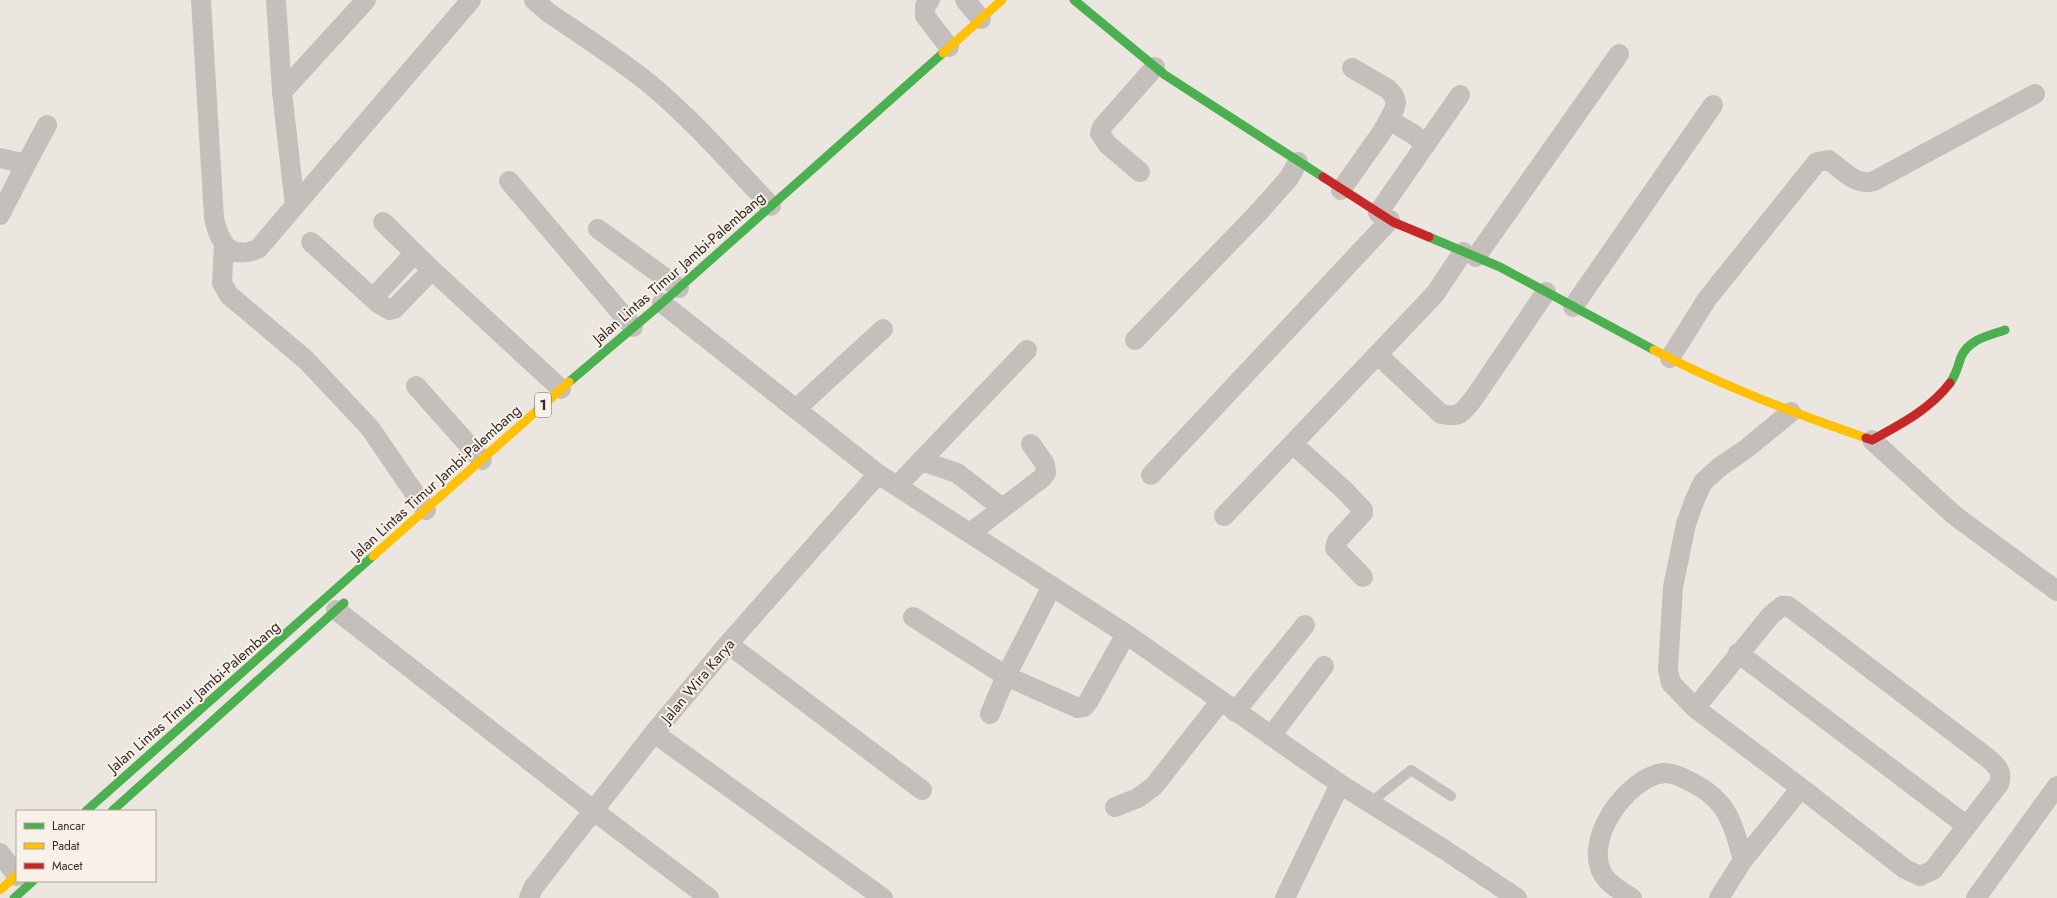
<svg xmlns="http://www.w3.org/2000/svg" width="2057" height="898" viewBox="0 0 2057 898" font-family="Jost,sans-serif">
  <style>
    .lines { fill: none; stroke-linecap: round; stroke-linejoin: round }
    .lane { stroke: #c4bfba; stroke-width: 10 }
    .street { stroke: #c4bfba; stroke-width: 20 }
    .fast { stroke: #4caf50; stroke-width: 9 }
    .slow { stroke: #ffc107; stroke-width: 9 }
    .jam { stroke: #c62828; stroke-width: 9 }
    .labels { text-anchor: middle; stroke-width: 4; stroke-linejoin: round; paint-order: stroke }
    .shield { fill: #f8f1e8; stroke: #706762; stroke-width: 1 }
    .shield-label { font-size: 14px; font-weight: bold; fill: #352c28 }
    .street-label { font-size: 15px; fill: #352c28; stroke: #f8f1e8 }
  </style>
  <rect width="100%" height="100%" fill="#ece6e0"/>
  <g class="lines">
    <!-- lane -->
    <path class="lane" d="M1371 802 1411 770 1451 796"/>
    <!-- street -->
    <path class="street" d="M201 0 214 218C220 244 229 260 258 249L471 0
      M276 0 282 92 295 206
      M534 0 549 13C583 36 619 59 651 85 694 121 732 165 771 206
      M930 0 925 6V16L949 47
      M965 0 981 19
      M282 92 366 0
      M1389 120 1413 134 1426 145
      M0 158 26 164 0 215
      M26 164 47 125
      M1140 172 1107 144 1100 133 1102 127 1155 67
      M509 181 633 327
      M1341 190 1382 132 1394 110 1396 102 1394 96 1388 89 1352 68
      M1378 213 1460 95
      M383 222 432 270
      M598 229 679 288
      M311 242 378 303 390 310 394 309 432 270 561 389
      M224 245 222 283 229 295 306 360 370 428 426 510
      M1476 257 1619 54
      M373 298 414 254
      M662 303 878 474 1126 634 1340 784 1445 850 1517 898
      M1573 307 1713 105
      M1135 340 1257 214 1289 178 1298 162
      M1378 355 1441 414C1460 418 1462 413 1474 398L1546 292
      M1670 358 1707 299 1817 162 1829 160C1843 171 1856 186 1874 181L2035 94
      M416 386 482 460
      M796 409 883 329
      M1872 440 1954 515 2057 591
      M1293 444 1344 490 1363 510V513L1337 541 1335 548 1363 577
      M922 461 957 473 1002 508
      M1151 475 1390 220
      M897 486 1027 350
      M1224 516 1435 294 1463 252
      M970 533 1042 478 1046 473 1045 464 1031 444
      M336 610 594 811 709 898
      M913 617 1006 676 1078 708 1084 707 1088 702 1126 634
      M728 644 922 790
      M1738 653 1967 826
      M1695 708 1771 615 1782 606H1788L1989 759C1998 767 2003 772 1999 784L1933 870 1920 876 1905 869 1801 788
      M1235 712 1305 625
      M990 714 1006 676 1052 586
      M654 733 883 898
      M1271 736 1324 666
      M1115 807 1138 798 1154 786 1220 702
      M0 853 17 876
      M529 898 533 888 654 733 728 644 878 474
      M1285 898 1340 784
      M1632 898C1622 892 1610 885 1604 876 1581 841 1627 778 1663 773 1674 772 1690 781 1700 787 1712 794 1724 806 1730 820 1736 832 1739 847 1743 860
      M1719 898 1743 860 1801 788 1695 708 1671 683 1668 670 1673 587 1686 524 1695 499 1703 482 1721 466 1746 449 1791 412
      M1976 898 2057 786"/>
    <!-- fast -->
    <path class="fast" d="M1074 0 1165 75 1323 177
      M1429 237 1500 267 1654 350
      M569 382 662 303 943 53
      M1950 383C1956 375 1958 366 1961 357 1969 339 1988 336 2005 330
      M86 811 373 556
      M112 811 344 603
      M14 898 33 881"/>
    <!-- slow -->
    <path class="slow" d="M943 53 1002 0
      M1654 350C1722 386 1794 413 1866 438
      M373 556 569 382
      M0 890 17 875"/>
    <!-- jam -->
    <path class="jam" d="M1323 177 1393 222 1429 237
      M1866 438 1872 440C1901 424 1929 410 1950 383"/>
  </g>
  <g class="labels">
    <!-- shield labels -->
    <rect class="shield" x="535" y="393" width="16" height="24" rx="3"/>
    <g class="shield-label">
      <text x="543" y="410">1</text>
    </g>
    <!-- street labels -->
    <g class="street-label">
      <text transform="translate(679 268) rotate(-41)" y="5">Jalan Lintas Timur Jambi-Palembang</text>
      <text transform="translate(436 482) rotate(-42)" y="5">Jalan Lintas Timur Jambi-Palembang</text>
      <text transform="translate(698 681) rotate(-50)" y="5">Jalan Wira Karya</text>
      <text transform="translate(194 697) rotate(-41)" y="5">Jalan Lintas Timur Jambi-Palembang</text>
    </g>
  </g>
  <!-- legend -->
  <rect x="16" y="810" width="140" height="72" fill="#f8f1e8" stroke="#aaa29b"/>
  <rect x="24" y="823" width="20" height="6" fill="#4caf50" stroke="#aaa29b"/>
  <text x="52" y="830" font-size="12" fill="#352c28">Lancar</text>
  <rect x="24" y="843" width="20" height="6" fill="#ffc107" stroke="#aaa29b"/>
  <text x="52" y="850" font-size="12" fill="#352c28">Padat</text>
  <rect x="24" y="863" width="20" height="6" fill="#c62828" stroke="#aaa29b"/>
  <text x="52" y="870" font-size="12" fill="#352c28">Macet</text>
</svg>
